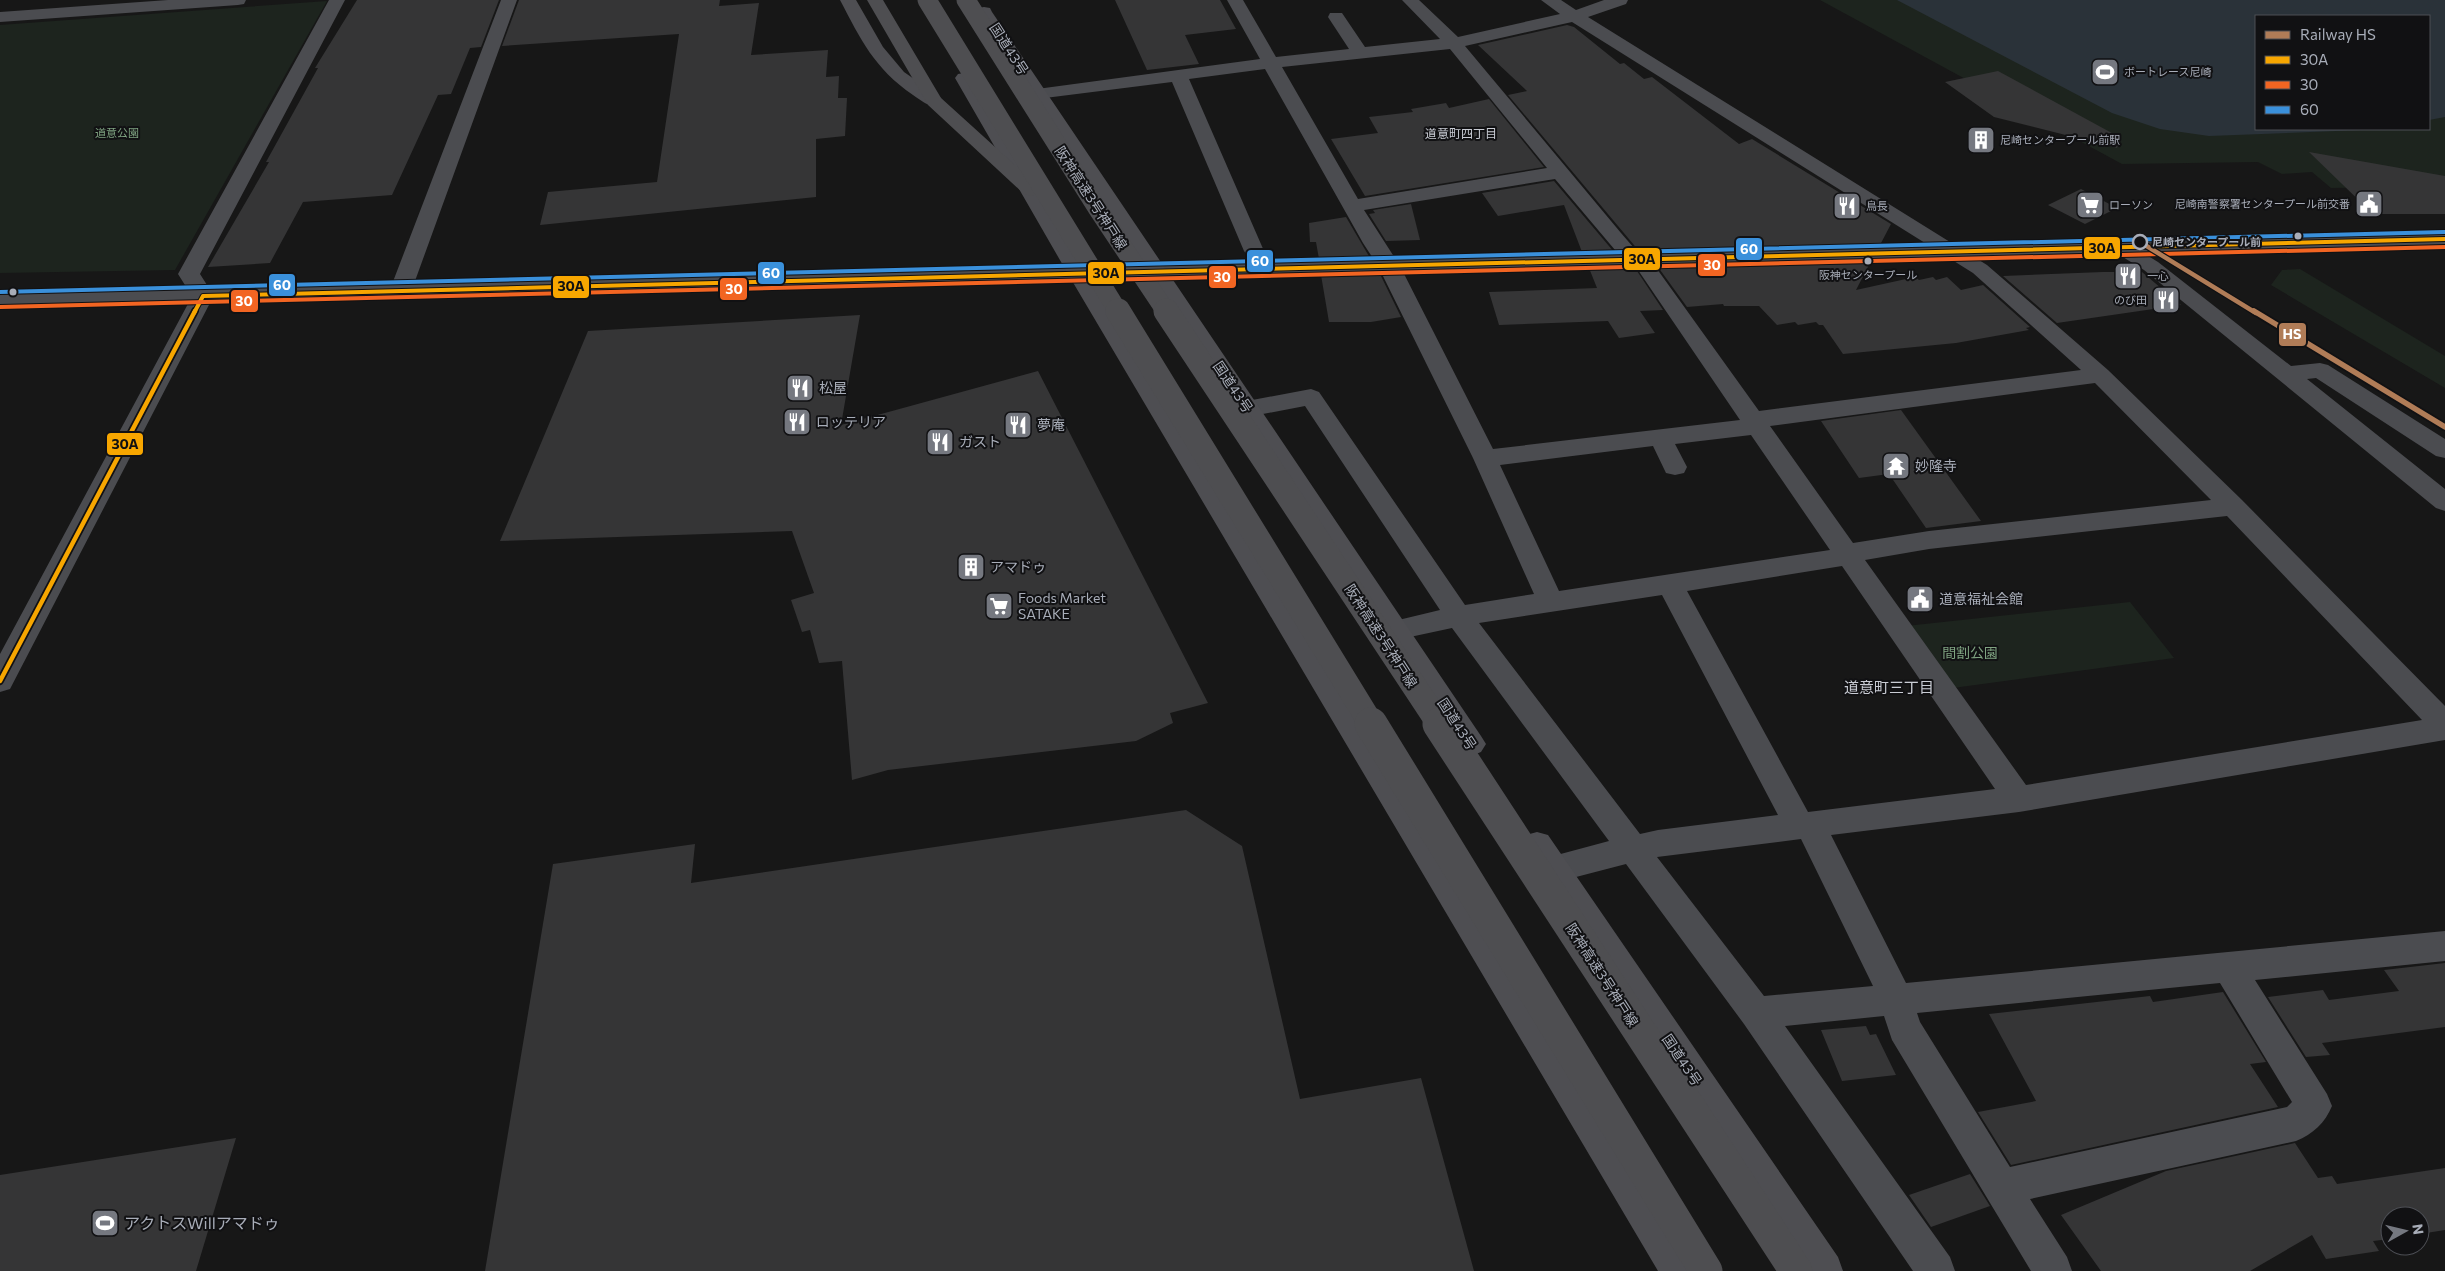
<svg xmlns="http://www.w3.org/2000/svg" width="2445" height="1271" viewBox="0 0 2445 1271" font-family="Commissioner,'Noto Sans JP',sans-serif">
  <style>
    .green { fill: #1d241e; fill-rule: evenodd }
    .water { fill: #2a3239 }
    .building { fill: #353536 }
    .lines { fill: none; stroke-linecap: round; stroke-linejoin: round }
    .minor { fill: #4b4c50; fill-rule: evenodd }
    .tertiary { fill: #4b4c50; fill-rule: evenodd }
    .trunk { fill: #4e4e52; fill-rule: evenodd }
    .motorway { fill: #4e4e51; fill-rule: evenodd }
    .motorway-bridge-far2 { stroke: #4e4e51; stroke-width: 19 }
    .motorway-bridge-far1 { stroke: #4e4e51; stroke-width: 25 }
    .motorway-bridge { stroke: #4e4e51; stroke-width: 33 }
    .bus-1-far1-casing { stroke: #111113; stroke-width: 6 }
    .bus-1-casing { stroke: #111113; stroke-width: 8 }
    .bus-2-casing { stroke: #111113; stroke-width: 6 }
    .bus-3-casing { stroke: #111113; stroke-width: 6 }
    .bus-1-far1 { stroke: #f7a600; stroke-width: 4 }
    .bus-1 { stroke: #f7a600; stroke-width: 4.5 }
    .bus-2 { stroke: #f26522; stroke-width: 4 }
    .bus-3 { stroke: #3a90db; stroke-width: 4 }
    .rail-1-far1-casing { stroke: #111113; stroke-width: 7 }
    .rail-1-casing { stroke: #111113; stroke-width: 9 }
    .rail-1-far1 { stroke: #b07c57; stroke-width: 4.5 }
    .rail-1 { stroke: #b07c57; stroke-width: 5.5 }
    .bus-dot { fill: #a8adb8; stroke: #111113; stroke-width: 2 }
    .stop-dot { fill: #111113; stroke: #a8adb8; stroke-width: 2.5 }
    .labels { text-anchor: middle; stroke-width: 4; stroke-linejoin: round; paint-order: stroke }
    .far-poi-label { font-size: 11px; fill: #a8adb8; stroke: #111113; text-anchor: start }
    .far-park-label { font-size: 11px; fill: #7fa381; stroke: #111113 }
    .far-stop-label { font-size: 11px; font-weight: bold; fill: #a8adb8; stroke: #111113; text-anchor: start }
    .far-bus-label { font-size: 11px; fill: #a8adb8; stroke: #111113 }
    .far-neighbourhood-label { font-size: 12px; fill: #c9ccd4; stroke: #111113 }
    .street-label { font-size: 14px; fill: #a8adb8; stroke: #111113 }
    .poi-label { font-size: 14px; fill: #a8adb8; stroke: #111113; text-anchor: start }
    .park-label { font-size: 14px; fill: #7fa381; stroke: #111113 }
    .neighbourhood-label { font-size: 15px; fill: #c9ccd4; stroke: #111113 }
    .near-poi-label { font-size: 16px; fill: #a8adb8; stroke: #111113; text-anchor: start }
    .line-badge { stroke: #111113; stroke-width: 2 }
    .badge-label { font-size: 14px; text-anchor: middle; font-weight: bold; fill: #fff }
    .pale-badge-label { font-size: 14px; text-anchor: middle; font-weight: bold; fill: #111 }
  </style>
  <rect width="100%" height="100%" fill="#171717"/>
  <!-- green -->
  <path class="green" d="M1820 0H2445V208L2397 187 2331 188 2312 172 2282 174 2258 162 2122 164ZM2256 16H2429V129H2256Z
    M327 1 175 270 0 273V25Z
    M2300 269 2445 356V388L2271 285 2282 270Z
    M2130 602 2174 658 1953 688 1906 626Z"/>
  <!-- water -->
  <path class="water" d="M1897 0H2445V117L2429 120V16H2256V129H2386L2209 136 2160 129 2112 113Z"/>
  <!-- building -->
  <path class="building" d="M357 0H499L481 47 470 48 451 94 438 95 392 195 303 202 270 263 208 267 269 162H266L318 68H315Z
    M519 0H720L719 6 759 3 751 55 828 50 826 77 839 76 838 98H847L845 136 816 139V197L540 225 548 192 657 182 679 34 502 46Z
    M1115 0H1220L1236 29 1185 35 1199 64 1147 70Z
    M1567 25 1574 27 1620 64 1624 63 1644 79 1652 77 1739 144 1752 139 1891 224 1880 245 1639 251 1508 95 1527 91 1478 45Z
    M1998 71 2121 138 2117 148 1994 117 1945 82Z
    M1489 99 1544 167 1365 196 1331 139 1378 133 1369 117 1413 112 1411 109 1446 103 1449 108Z
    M2309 152 2445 176V214H2373Z
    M1554 181 1614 252H1582L1564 205 1498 216 1482 193Z
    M2081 189 2117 208 2085 224 2048 205Z
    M1411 204 1420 240 1386 241 1369 214 1375 213 1373 210Z
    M1346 217 1370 258 1319 259 1316 242H1310L1309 223Z
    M1871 261 1856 290 1915 277 1919 280 1933 277 1936 280 1947 277 1961 290 1983 285 2030 327 2026 328 2029 330 1956 343 1843 354 1823 325H1819L1816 322 1798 325 1795 322 1777 325 1759 306H1724L1723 304 1687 307 1658 267Z
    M1630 267 1637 271 1663 310 1640 311 1655 333 1619 338 1608 321 1499 325 1489 292 1597 288 1589 268Z
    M2103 272H2142L2181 305 2057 323 2003 276Z
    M1380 274 1401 317 1371 322H1329L1321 275Z
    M860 315 841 425 1038 371 1208 703 1170 713 1173 723 1136 741 888 770 852 780 842 661 819 663 810 630 802 632 791 600 814 593 792 531 500 541 588 331Z
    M1901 410 1981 521 1926 528 1889 474 1859 478 1821 421Z
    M1186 810 1242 846 1300 1099 1421 1078 1474 1271H485L553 864 695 844 691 883Z
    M2445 963V1027L2322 1043 2330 1055 2306 1057 2268 997 2323 990 2329 1000 2399 991 2384 970Z
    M2223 992 2266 1062 2250 1064 2278 1107 2011 1165 1978 1112 2036 1101 1989 1014 2150 996 2153 1002Z
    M1866 1026 1870 1035 1876 1034 1896 1075 1842 1081 1821 1030Z
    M236 1138 196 1271H0V1175Z
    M2295 1143 2318 1178 2332 1176 2337 1184 2445 1168V1230L2420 1234V1216H2390V1239L2373 1241 2379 1251 2326 1259 2312 1235 2250 1271H2101L2061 1215 2166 1171Z
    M1970 1174 1990 1206 1931 1227 1909 1195Z"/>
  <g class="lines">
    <!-- minor -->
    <path class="minor" d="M168 0H246L244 4 238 5 0 22V12Z
      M329 0H345L200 274 214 296 211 301 203 303 195 301 178 274Z
      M501 0H517L411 292 408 297 400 298 392 297 389 292Z
      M1227 0H1243L1276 57 1349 49 1328 17 1330 13H1342L1365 47 1440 39 1402 0H1419L1458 37 1560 14 1541 0H1561L1576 10 1604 0H1628L1626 4 1588 17 1987 265 2108 370 2242 500 2445 706V740L2019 812 1831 835 1906 983 2445 931V961L2255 980 2327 1094 2332 1106C2325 1123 2313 1134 2296 1141L2030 1199 2067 1257 2072 1271H2031L1892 1040 1884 1016 1785 1026 1950 1257 1955 1271H1913L1744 1024 1626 864 1553 883 1542 879 1537 869 1542 859 1609 841 1452 628 1396 640 1386 637 1382 630 1386 623 1440 610 1305 406 1247 417 1239 414 1235 409 1239 404 1247 401 1311 389 1319 392 1465 605 1534 594 1473 458 1378 266 1363 243 1265 69 1189 79 1264 251 1261 255 1254 257 1247 255 1244 251 1172 82 1037 99 1031 98 1028 94 1031 90 1037 89 1260 59ZM1572 22 1973 273 2081 370 1759 411 1652 262 1640 255 1621 233 1465 46ZM1450 49 1547 168 1358 199 1282 67ZM1555 179 1626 263 1638 270 1740 420 1493 449 1400 266 1364 210ZM2095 383 2211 500 1929 531 1853 543 1770 426ZM1751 435 1830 550 1559 591 1500 465 1653 446 1666 473 1675 475 1684 473 1687 467 1675 444ZM2227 516 2422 720 2026 785 1865 560 1929 549ZM1842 566 1995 789 1808 812 1687 591ZM1662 595 1778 815 1658 830 1640 834 1479 623ZM1801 839 1873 986 1764 996 1657 857ZM2220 983 2292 1102 2287 1107 2010 1167 1920 1022 1917 1013Z
      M2120 241 2127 243 2158 262 2291 366 2320 363 2328 365 2445 439V458L2436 456 2316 378 2307 379 2445 489V511L2436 508 2144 270 2113 251 2110 247 2113 243Z"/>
    <!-- tertiary -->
    <path class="tertiary" d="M2445 233V245L211 301 10 689 0 692V654L189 302 0 307V293Z"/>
    <!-- trunk -->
    <path class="trunk" d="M840 0H856L883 47 904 72 940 97 943 101 940 105C929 108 922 101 913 95 874 68 861 40 840 0Z
      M984 7 990 8 992 12 1481 736 1486 744 1481 752 1471 756 1461 752 976 12 978 8Z
      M964 73 970 74 973 78 1090 274 1694 1257 1699 1271H1658L1068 274 955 78 958 74Z
      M1537 832 1548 835 1838 1257 1843 1271H1801L1526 855 1521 845 1526 835Z"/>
    <!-- motorway -->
    <path class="motorway" d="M867 0H883L941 98 1038 186 1041 190 1038 194 1031 196 1024 194 928 105Z"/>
    <!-- motorway-bridge-far2 -->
    <path class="motorway-bridge-far2" d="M927 0 1119 313
      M966 0 1097 208 1167 313"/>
    <!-- motorway-bridge-far1 -->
    <path class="motorway-bridge-far1" d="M1118 311 1372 725
      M1166 311 1440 725"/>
    <!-- motorway-bridge -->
    <path class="motorway-bridge" d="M1371 724 1706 1271
      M1439 724 1796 1271"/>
    <defs>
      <path id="bus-1-far1" d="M194 313 203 296 2445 239"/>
      <path id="bus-1" d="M0 681 195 311"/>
      <path id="bus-2" d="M0 307 2445 247"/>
      <path id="bus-3" d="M0 292 2445 232"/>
    </defs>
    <!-- bus-1-far1 casing -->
    <use href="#bus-1-far1" class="bus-1-far1-casing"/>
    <!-- bus-1 casing -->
    <use href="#bus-1" class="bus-1-casing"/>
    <!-- bus-2 casing -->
    <use href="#bus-2" class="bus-2-casing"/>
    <!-- bus-3 casing -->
    <use href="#bus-3" class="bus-3-casing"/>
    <!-- bus-1-far1 -->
    <use href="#bus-1-far1" class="bus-1-far1"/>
    <!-- bus-1 -->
    <use href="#bus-1" class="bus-1"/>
    <!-- bus-2 -->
    <use href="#bus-2" class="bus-2"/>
    <!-- bus-3 -->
    <use href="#bus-3" class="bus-3"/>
    <defs>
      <path id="rail-1-far1" d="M2140 242 2256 313"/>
      <path id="rail-1" d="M2254 311 2445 427"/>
    </defs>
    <!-- rail-1-far1 casing -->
    <use href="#rail-1-far1" class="rail-1-far1-casing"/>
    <!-- rail-1 casing -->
    <use href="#rail-1" class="rail-1-casing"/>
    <!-- rail-1-far1 -->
    <use href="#rail-1-far1" class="rail-1-far1"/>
    <!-- rail-1 -->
    <use href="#rail-1" class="rail-1"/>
  </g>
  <!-- icons -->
  <defs>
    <symbol id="stadium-square" viewBox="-11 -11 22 22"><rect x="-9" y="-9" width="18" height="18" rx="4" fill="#757880" stroke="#111113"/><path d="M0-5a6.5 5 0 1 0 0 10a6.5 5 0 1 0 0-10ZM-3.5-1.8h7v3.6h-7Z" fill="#fff"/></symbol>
    <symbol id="building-square" viewBox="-11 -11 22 22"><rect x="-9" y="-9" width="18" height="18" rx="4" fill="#757880" stroke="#111113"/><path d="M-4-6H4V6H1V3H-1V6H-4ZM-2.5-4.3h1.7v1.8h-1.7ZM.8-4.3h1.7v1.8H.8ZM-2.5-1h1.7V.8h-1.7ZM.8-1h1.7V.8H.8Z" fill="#fff"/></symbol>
    <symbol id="civic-square" viewBox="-11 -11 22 22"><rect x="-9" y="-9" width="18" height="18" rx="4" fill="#757880" stroke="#111113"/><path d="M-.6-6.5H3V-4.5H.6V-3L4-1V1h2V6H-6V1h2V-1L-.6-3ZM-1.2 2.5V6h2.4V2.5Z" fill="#fff"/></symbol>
    <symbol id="supermarket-square" viewBox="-11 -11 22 22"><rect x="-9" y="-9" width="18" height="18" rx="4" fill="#757880" stroke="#111113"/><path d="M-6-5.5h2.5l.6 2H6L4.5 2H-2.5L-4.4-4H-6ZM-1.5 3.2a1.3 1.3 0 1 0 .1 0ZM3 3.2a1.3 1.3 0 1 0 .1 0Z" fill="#fff"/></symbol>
    <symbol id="restaurant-square" viewBox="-11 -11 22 22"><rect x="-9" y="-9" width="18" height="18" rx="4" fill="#757880" stroke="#111113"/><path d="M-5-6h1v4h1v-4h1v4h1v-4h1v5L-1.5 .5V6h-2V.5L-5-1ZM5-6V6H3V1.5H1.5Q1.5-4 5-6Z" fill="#fff"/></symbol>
    <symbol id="temple-square" viewBox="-11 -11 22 22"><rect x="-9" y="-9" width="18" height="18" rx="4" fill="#757880" stroke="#111113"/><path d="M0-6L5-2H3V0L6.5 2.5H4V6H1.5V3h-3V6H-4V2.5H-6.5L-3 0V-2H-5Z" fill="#fff"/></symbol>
  </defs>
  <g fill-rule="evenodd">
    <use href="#stadium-square" x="2089" y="56" width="32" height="32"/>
    <use href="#building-square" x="1965" y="124" width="32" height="32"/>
    <use href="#civic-square" x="2353" y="188" width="32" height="32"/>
    <use href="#supermarket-square" x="2074" y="189" width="32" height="32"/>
    <use href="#restaurant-square" x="1831" y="190" width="32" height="32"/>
    <use href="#restaurant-square" x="2112" y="260" width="32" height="32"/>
    <use href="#restaurant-square" x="2150" y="284" width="32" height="32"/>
    <use href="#restaurant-square" x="784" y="372" width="32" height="32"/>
    <use href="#restaurant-square" x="781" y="406" width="32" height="32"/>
    <use href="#restaurant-square" x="1002" y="409" width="32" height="32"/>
    <use href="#restaurant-square" x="924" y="426" width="32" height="32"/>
    <use href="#temple-square" x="1880" y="450" width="32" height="32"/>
    <use href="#building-square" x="955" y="551" width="32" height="32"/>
    <use href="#civic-square" x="1904" y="583" width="32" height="32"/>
    <use href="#supermarket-square" x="983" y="590" width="32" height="32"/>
    <use href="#stadium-square" x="89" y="1207" width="32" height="32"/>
  </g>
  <!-- markers -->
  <g class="bus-dot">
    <circle cx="2298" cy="236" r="4.5"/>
    <circle cx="1868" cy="261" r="4.5"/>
    <circle cx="13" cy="292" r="4.5"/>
  </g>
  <circle class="stop-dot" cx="2140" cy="242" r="7"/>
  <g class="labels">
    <!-- far-poi labels -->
    <g class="far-poi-label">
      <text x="2124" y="76">ボートレース尼崎</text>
      <text x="2000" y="144">尼崎センタープール前駅</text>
      <text x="2350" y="208" text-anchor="end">尼崎南警察署センタープール前交番</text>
      <text x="2109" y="209">ローソン</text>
      <text x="1866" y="210">鳥長</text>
      <text x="2147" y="280">一心</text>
      <text x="2147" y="304" text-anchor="end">のび田</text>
    </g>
    <!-- far-park labels -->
    <g class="far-park-label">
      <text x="117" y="137">道意公園</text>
    </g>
    <!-- far-stop labels -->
    <g class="far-stop-label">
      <text x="2152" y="246">尼崎センタープール前</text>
    </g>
    <!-- far-bus labels -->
    <g class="far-bus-label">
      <text x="1868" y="279">阪神センタープール</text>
    </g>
    <!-- far-neighbourhood labels -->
    <g class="far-neighbourhood-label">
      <text x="1461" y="138">道意町四丁目</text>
    </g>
    <!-- street labels -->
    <g class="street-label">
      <text transform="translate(1009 49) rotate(57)" y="5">国道43号</text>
      <text transform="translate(1091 198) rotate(57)" y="5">阪神高速3号神戸線</text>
      <text transform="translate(1233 387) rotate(56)" y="5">国道43号</text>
      <text transform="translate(1381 636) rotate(57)" y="5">阪神高速3号神戸線</text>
      <text transform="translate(1457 724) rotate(57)" y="5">国道43号</text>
      <text transform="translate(1602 975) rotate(57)" y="5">阪神高速3号神戸線</text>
      <text transform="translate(1682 1060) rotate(56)" y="5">国道43号</text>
    </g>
    <!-- poi labels -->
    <g class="poi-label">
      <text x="819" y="393">松屋</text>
      <text x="816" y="427">ロッテリア</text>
      <text x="1037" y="430">夢庵</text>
      <text x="959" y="447">ガスト</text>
      <text x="1915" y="471">妙隆寺</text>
      <text x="990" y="572">アマドゥ</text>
      <text x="1018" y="603">Foods Market<tspan x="1018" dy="16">SATAKE</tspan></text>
      <text x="1939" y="604">道意福祉会館</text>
    </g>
    <!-- park labels -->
    <g class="park-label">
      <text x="1970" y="658">間割公園</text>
    </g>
    <!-- neighbourhood labels -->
    <g class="neighbourhood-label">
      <text x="1889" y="693">道意町三丁目</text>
    </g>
    <!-- near-poi labels -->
    <g class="near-poi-label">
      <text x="124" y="1229">アクトスWillアマドゥ</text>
    </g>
  </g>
  <g class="line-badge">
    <rect x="2083" y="236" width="38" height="24" rx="5" fill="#f7a600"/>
    <rect x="1735" y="237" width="28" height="24" rx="5" fill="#3a90db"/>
    <rect x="1623" y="247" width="38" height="24" rx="5" fill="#f7a600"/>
    <rect x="1246" y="249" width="28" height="24" rx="5" fill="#3a90db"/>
    <rect x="1697" y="253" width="29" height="24" rx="5" fill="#f26522"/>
    <rect x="1087" y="261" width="38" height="24" rx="5" fill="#f7a600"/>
    <rect x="757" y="261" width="28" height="24" rx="5" fill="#3a90db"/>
    <rect x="1208" y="265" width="29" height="24" rx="5" fill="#f26522"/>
    <rect x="268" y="273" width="28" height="24" rx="5" fill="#3a90db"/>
    <rect x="552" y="275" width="38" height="24" rx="5" fill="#f7a600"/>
    <rect x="719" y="277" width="29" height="24" rx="5" fill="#f26522"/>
    <rect x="230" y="289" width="29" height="24" rx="5" fill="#f26522"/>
    <rect x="2278" y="322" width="29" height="25" rx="5" fill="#b07c57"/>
    <rect x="106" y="432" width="38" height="24" rx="5" fill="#f7a600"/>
  </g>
  <g class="badge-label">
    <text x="1749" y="254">60</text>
    <text x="1260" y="266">60</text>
    <text x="1712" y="270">30</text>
    <text x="771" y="278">60</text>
    <text x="1222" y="282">30</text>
    <text x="282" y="290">60</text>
    <text x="734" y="294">30</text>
    <text x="244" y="306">30</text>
    <text x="2292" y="339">HS</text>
  </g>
  <g class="pale-badge-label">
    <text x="2102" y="253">30A</text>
    <text x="1642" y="264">30A</text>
    <text x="1106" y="278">30A</text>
    <text x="571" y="291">30A</text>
    <text x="125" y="449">30A</text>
  </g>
  <!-- legend -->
  <rect x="2255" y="15" width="175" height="115" fill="#111113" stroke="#4d4f55"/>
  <rect x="2265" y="31" width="25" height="8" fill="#b07c57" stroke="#4d4f55"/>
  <text x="2300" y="40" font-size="15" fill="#a8adb8">Railway HS</text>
  <rect x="2265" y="56" width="25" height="8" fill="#f7a600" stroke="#4d4f55"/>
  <text x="2300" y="65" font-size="15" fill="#a8adb8">30A</text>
  <rect x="2265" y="81" width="25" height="8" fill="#f26522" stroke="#4d4f55"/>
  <text x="2300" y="90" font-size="15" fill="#a8adb8">30</text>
  <rect x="2265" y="106" width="25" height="8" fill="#3a90db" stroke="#4d4f55"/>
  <text x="2300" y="115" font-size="15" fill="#a8adb8">60</text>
  <!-- north arrow -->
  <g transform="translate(2405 1231) rotate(82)"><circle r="24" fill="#111113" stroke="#4d4f55"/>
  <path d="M0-4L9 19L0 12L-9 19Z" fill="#757880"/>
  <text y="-8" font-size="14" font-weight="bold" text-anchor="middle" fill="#a8adb8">N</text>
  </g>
</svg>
